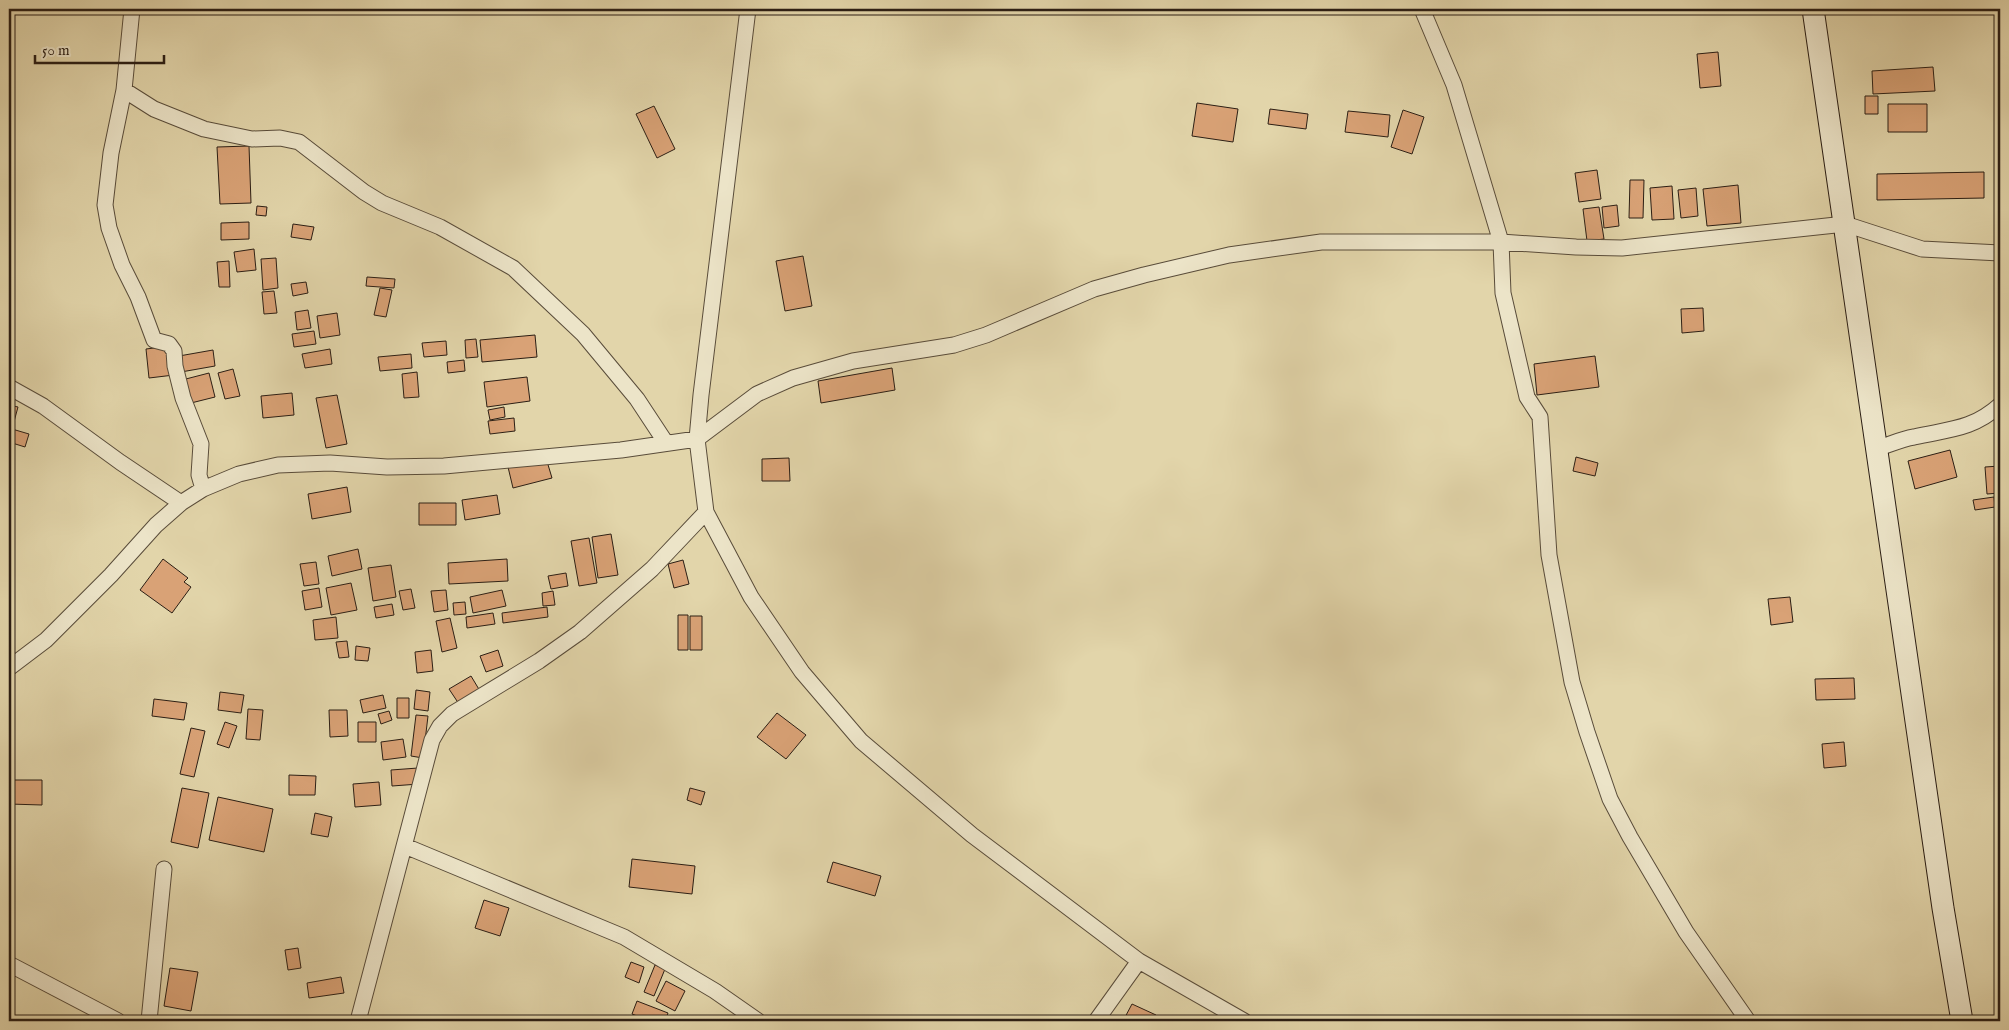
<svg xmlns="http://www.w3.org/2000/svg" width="2009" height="1030" viewBox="0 0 2009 1030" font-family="'IM FELL English',serif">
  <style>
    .building { fill: #d9a276; stroke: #2b1e14 }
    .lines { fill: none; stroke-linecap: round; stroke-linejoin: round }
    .street-casing { stroke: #594c3a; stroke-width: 17 }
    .secondary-casing { stroke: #2b1e14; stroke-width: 23 }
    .street { stroke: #ece4c8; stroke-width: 15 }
    .secondary { stroke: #ece4c8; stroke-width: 21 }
  </style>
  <rect width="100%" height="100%" fill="#e2d5aa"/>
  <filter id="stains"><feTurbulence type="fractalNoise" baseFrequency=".004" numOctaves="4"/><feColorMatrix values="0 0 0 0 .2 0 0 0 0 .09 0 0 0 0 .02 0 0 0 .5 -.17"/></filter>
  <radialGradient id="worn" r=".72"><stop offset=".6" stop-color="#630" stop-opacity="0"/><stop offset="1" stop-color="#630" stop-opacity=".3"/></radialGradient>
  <!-- building -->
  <path class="building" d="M1718 52 1721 86 1700 88 1697 54Z
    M1933 67 1935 91 1873 94 1872 71Z
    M1865 96H1878V114H1865Z
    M1197 103 1238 109 1233 142 1192 136Z
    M1888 104H1927V132H1888Z
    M654 106 675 149 657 158 636 114Z
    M1270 109 1308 114 1306 129 1268 124Z
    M1403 110 1424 117 1412 154 1391 147Z
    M1348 111 1390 115 1388 137 1345 132Z
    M249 146 251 203 220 204 217 147Z
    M1597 170 1601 199 1579 202 1575 173Z
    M1984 172V198L1877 200V174Z
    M1630 180H1644L1643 218H1629Z
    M1738 185 1741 223 1707 226 1703 189Z
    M1672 186 1674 219 1652 220 1650 188Z
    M1696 188 1698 216 1681 218 1678 190Z
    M1617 205 1619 226 1604 228 1602 207Z
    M257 206 267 207 266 216 256 215Z
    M1599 207 1604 239 1587 241 1583 209Z
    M249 222V239L221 240V223Z
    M293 224 314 227 311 240 291 237Z
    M254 249 256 270 237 272 234 252Z
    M803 256 812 306 785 311 776 261Z
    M276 258 278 288 263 290 261 259Z
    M229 261 230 287H219L217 262Z
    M367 277 395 279 394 288 366 286Z
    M306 282 308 293 293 296 291 284Z
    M380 288 392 290 386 317 374 315Z
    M274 291 277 313 264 314 262 292Z
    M1703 308 1704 331 1682 333 1681 309Z
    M308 310 311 328 297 330 295 312Z
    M337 313 340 335 320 338 317 316Z
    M314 331 316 344 294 347 292 334Z
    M535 335 537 357 482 362 480 340Z
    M476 339 478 357 466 358 465 340Z
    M446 341 447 355 424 357 422 343Z
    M170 346 174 375 149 378 146 349Z
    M330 349 332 364 305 368 302 354Z
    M213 350 215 366 181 372 179 356Z
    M411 354 412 368 380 371 378 357Z
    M1595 356 1599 387 1537 395 1534 364Z
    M464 360 465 371 448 373 447 362Z
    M892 368 895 390 821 403 818 381Z
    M233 369 240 396 225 399 218 373Z
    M417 372 419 397 404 398 402 374Z
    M209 373 215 397 187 404 182 380Z
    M527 377 530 401 487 407 484 382Z
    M292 393 294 415 263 418 261 396Z
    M337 395 347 444 326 448 316 398Z
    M9 405 18 407 12 429 29 434 25 447 9 442Z
    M504 407 505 417 490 420 488 410Z
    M514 418 515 431 490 434 488 421Z
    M1950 450 1957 477 1915 489 1908 461Z
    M1576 457 1598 463 1595 476 1573 471Z
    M546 458 552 478 513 488 508 467Z
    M789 458 790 481H762V459Z
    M2000 466V493L1987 494 1985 467Z
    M347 487 351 512 312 519 308 494Z
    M497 495 500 514 465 520 462 500Z
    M1994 497 1995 507 1975 510 1973 500Z
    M419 503H456V525H419Z
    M611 534 618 575 598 578 592 537Z
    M589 538 597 583 579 586 571 541Z
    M358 549 362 569 332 576 328 556Z
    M163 559 188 578 184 582 191 587 172 613 140 590Z
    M507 559 508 581 449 584 448 563Z
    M683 560 689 584 674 588 668 564Z
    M316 562 319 584 304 586 300 564Z
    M391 565 396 597 373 601 368 568Z
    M566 573 568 586 551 589 548 576Z
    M351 583 357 610 331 615 326 588Z
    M319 588 322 607 305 610 302 591Z
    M411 589 415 608 403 610 399 591Z
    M446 590 448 610 434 612 431 591Z
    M502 590 506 606 473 613 470 597Z
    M553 591 555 605 543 606 542 593Z
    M1790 597 1793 622 1771 625 1768 599Z
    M465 602 466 614 454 615 453 603Z
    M392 604 394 615 376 618 374 607Z
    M547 607 548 617 503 623 502 613Z
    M493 613 495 624 467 628 466 617Z
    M678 615H688V650H678Z
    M690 616H702V650H690Z
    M336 617 338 638 315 640 313 620Z
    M450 618 457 648 442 652 436 621Z
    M347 641 349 657 339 658 336 642Z
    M356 646 370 648 368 661 355 660Z
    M431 650 433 671 417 673 415 652Z
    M498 650 503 666 486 672 480 656Z
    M471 676 480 691 459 704 449 689Z
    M1854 678 1855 699 1816 700 1815 679Z
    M416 690 430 692 428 711 414 709Z
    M220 692 244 695 241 713 218 710Z
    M383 695 386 708 363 713 360 700Z
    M397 698H409V718H397Z
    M154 699 187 703 184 720 152 716Z
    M248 709 263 710 260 740 246 739Z
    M329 710H347L348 736 330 737Z
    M389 711 392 720 381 724 378 714Z
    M777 713 806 735 786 759 757 737Z
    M416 715 428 716 423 758 411 756Z
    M225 722 237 726 229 748 217 744Z
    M358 722H376V742H358Z
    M191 728 205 731 194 777 180 774Z
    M403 739 406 757 383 760 381 742Z
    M1844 742 1846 766 1824 768 1822 744Z
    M418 768 419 784 392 786 391 770Z
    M289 775 316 776 315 795H289Z
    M9 780H42V805L9 804Z
    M379 782 381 805 355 807 353 784Z
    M182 788 209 793 198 848 171 842Z
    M690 788 705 792 701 805 687 800Z
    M218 797 273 809 264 852 209 840Z
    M315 813 332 817 328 837 311 834Z
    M632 859 695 866 692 894 629 887Z
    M833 862 881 876 875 896 827 882Z
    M484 900 509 908 500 936 475 928Z
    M298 948 301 968 288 970 285 950Z
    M631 962 644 967 639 983 625 977Z
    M655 965 665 969 654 996 644 992Z
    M170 968 198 972 191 1011 164 1006Z
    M341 977 344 993 309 998 307 983Z
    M666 981 685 991 675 1011 656 1001Z
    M637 1001 668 1013 665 1021H650L632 1014Z
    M1132 1004 1156 1015 1153 1021H1123Z"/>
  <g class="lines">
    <defs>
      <path id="street" d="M132 9 124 90 111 153 105 205 109 228 122 265 138 297 154 340 169 344 174 351 175 366 183 398 201 444 199 475 203 489
        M748 9 701 395 697 439 706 512 751 597 802 672 861 741 972 835 1139 961 1244 1021
        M1422 9 1454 85 1501 242 1503 293 1527 397 1540 417 1549 555 1572 682 1587 732 1610 799 1630 837 1686 932 1748 1021
        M124 90 154 109 204 129 252 139 280 138 299 142 364 192 382 203 440 227 513 268 583 334 637 399 666 443
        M9 387 43 406 120 462 181 503
        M1876 449C1889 445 1901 439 1914 437 1949 429 1972 430 2000 405
        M9 668 46 640 111 575 156 525 181 503 203 489 239 474 278 465 330 463 387 467 444 466 621 450 697 439 757 394 793 378 853 361 954 345 986 335 1094 289 1144 275 1229 255 1321 242H1501L1576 247 1622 248 1845 224 1922 249 2000 253
        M405 846 624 937 715 991 758 1021
        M9 964 118 1021
        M149 1021 164 869
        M358 1021 432 740 440 726 452 714 539 661 580 632 652 569 706 512
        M1096 1021 1139 961"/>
      <path id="secondary" d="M1813 9 1943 908 1962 1021"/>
    </defs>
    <!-- street casing -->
    <use href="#street" class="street-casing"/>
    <!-- secondary casing -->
    <use href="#secondary" class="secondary-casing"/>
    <!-- street -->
    <use href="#street" class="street"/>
    <!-- secondary -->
    <use href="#secondary" class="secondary"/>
  </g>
  <!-- margin -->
  <rect width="2009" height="1030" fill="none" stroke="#e2d5aa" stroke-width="30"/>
  <rect x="10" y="10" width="1989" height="1010" fill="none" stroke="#2b1e14" stroke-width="2.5"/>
  <rect x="15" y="15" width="1979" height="1000" fill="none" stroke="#2b1e14"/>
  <!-- scale -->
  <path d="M35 55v8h129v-8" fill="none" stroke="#2b1e14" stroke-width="2.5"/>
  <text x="42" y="55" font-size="15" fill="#2b1e14" stroke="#ece4c8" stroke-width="4" paint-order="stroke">50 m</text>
  <rect width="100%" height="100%" filter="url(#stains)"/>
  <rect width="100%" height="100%" fill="url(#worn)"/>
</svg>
